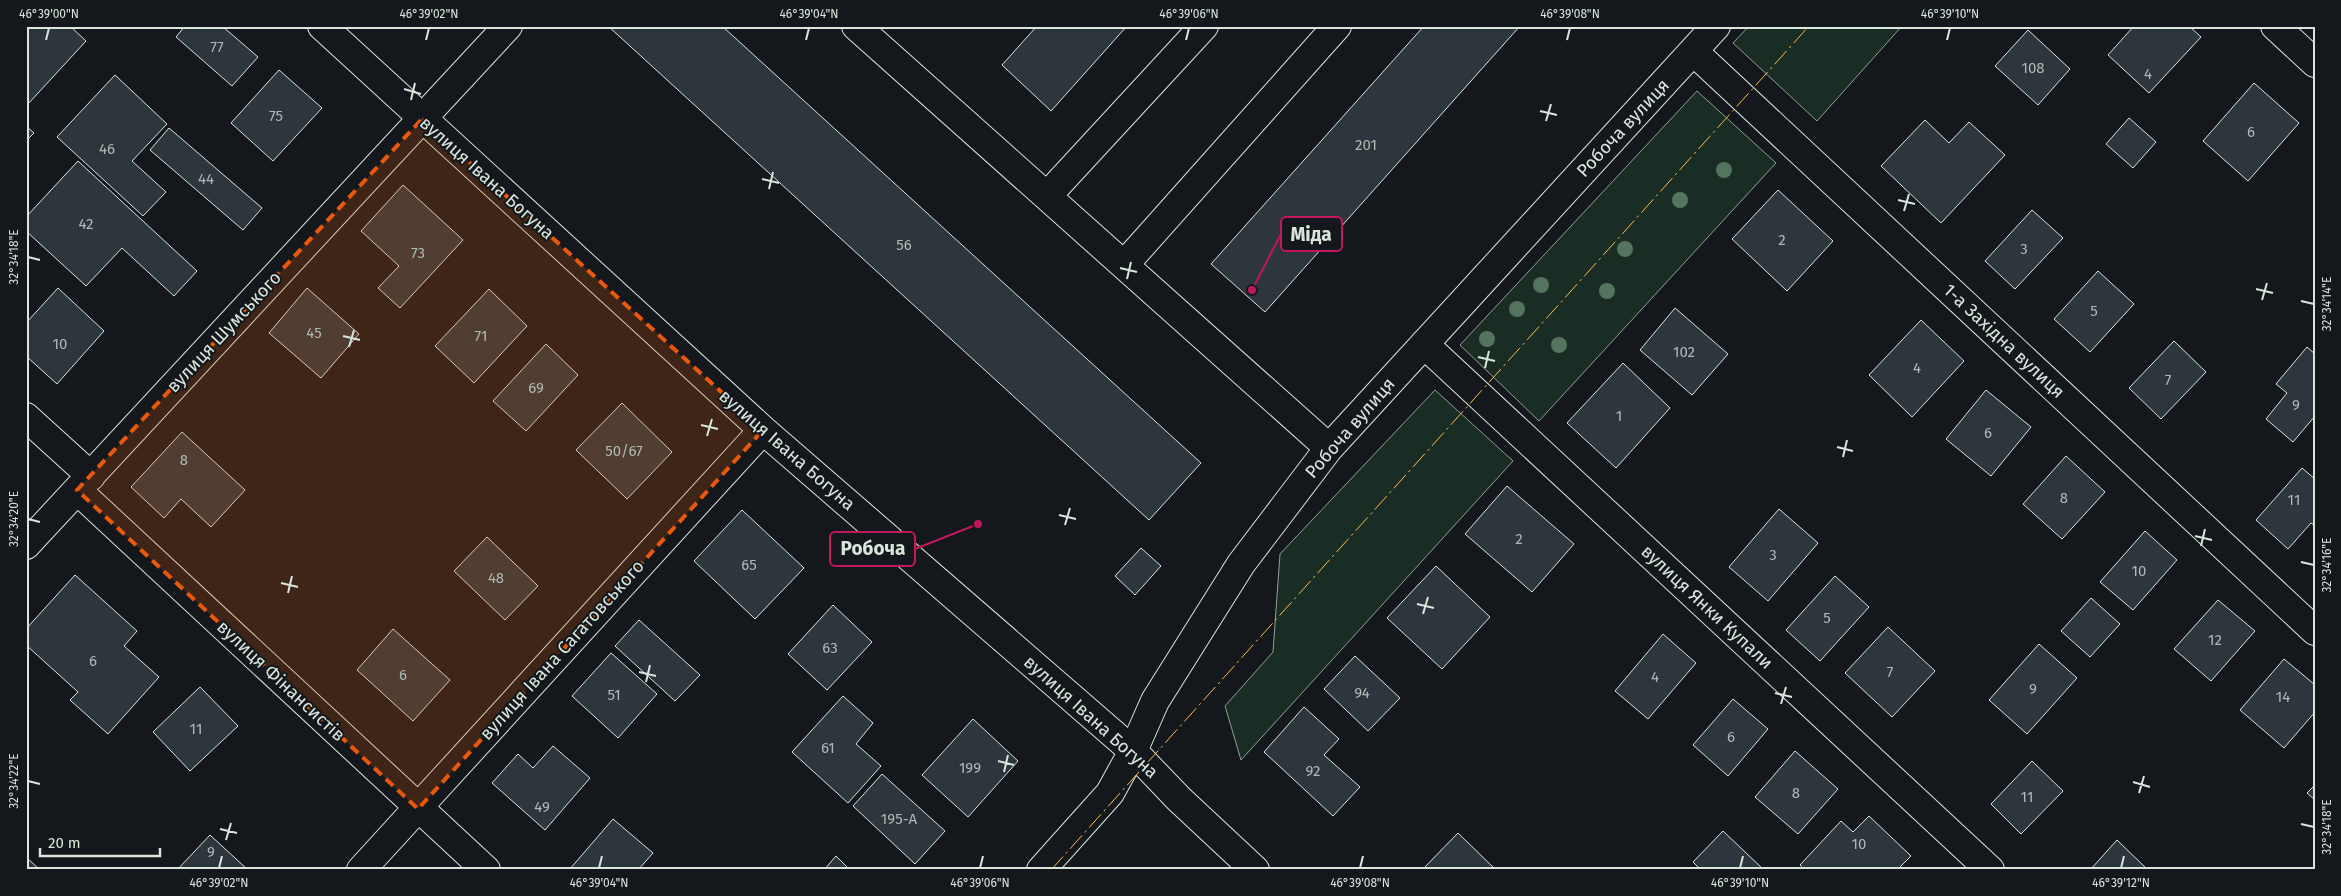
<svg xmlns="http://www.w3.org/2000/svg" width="2341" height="896" viewBox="0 0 2341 896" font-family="'Fira Sans',sans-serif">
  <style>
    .green { fill: #1a2d24; stroke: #939e99 }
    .building { fill: #2c363c; stroke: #d8e6dc }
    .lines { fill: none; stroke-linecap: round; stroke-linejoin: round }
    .minor-casing { stroke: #d8e6dc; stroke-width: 30 }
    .minor { stroke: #14181c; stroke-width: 28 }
    .power { stroke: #ffb74d; stroke-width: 1; stroke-dasharray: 18 4 2.5 4; stroke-linecap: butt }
    .tree { fill: #55745f }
    .marked { fill: #e8590c; fill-opacity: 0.2; stroke: #e8590c; stroke-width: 4; stroke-dasharray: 10 6; stroke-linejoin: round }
    .ticks { fill: none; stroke: #d8e6dc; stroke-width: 2 }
    .labels { text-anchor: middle; stroke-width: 4; stroke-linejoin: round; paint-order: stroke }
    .number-label { font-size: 15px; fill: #adbab4 }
    .street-label { font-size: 18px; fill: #d8e6dc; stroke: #14181c }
    .leader { fill: none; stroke: #c2185b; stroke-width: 2 }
    .callout-dot { fill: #c2185b; stroke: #14181c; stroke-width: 2 }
    .callout { fill: #14181c; stroke: #c2185b; stroke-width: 2 }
    .callout-label { font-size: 19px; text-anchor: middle; font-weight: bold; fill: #d8e6dc }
    .neatline { fill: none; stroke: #d8e6dc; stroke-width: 2 }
    .ticks-label { font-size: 12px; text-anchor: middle; fill: #d8e6dc }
  </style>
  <rect width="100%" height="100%" fill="#14181c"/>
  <!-- green -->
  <path class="green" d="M1749 26H1902L1817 121 1733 43Z
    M1697 91 1776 163 1539 421 1460 345Z
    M1435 390 1513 461 1241 760 1225 706 1273 652 1280 554Z"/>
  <!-- building -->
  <path class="building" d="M26 26H70L86 41 28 104 26 103Z
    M185 26H222L258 57 232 86 176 37Z
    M608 26H722L1201 463 1149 520Z
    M1037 26H1127L1051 111 1002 65Z
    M1424 26H1520L1265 312 1211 264Z
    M2134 26H2189L2201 37 2149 93 2108 55Z
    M2028 30 2070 69 2038 105 1995 66Z
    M279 70 322 108 273 161 231 123Z
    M115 75 167 124 132 161 166 192 143 216 57 137Z
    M2254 83 2299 123 2248 181 2203 141Z
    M2129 118 2156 142 2133 168 2106 144Z
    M1925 120 1949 143 1969 122 2005 155 1941 223 1881 166Z
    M26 126 34 133 26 141Z
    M169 128 262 208 243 230 150 150Z
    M78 161 197 271 174 296 122 248 86 286 26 231V217Z
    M403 185 463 240 400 308 378 288 399 266 361 231Z
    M1778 190 1833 241 1787 291 1732 239Z
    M2032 210 2063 238 2015 289 1985 261Z
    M2098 271 2134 304 2090 352 2054 319Z
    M58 288 104 331 57 384 26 356V323Z
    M307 288 359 334 321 378 269 333Z
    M489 289 527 326 474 383 435 346Z
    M1675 308 1728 354 1692 395 1640 350Z
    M1921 320 1964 361 1912 417 1869 375Z
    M2174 341 2206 372 2161 419 2129 388Z
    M546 344 578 375 526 431 493 401Z
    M2307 347 2315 354V416L2293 442 2266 419 2287 393 2276 384Z
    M1623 363 1670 408 1616 468 1567 423Z
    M1986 390 2031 427 1991 476 1946 439Z
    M622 403 672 452 627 499 576 450Z
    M182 432 245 490 211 527 181 499 164 518 131 487Z
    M2066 456 2105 492 2062 539 2023 504Z
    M2302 468 2315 479V526L2311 523 2288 549 2256 520Z
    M1507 486 1574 544 1532 592 1465 534Z
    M1779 509 1818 543 1768 601 1729 567Z
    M742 510 804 568 755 619 694 561Z
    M2145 531 2177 560 2133 610 2100 582Z
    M487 537 538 586 505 620 454 571Z
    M1141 548 1161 566 1135 595 1115 576Z
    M1436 566 1490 617 1442 669 1387 618Z
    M75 575 137 631 124 646 159 677 108 734 70 700 78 692 26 645V629Z
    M1835 576 1869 607 1820 661 1786 630Z
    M2091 598 2120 624 2090 657 2061 631Z
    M2218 600 2255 631 2211 681 2174 649Z
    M833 605 872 642 827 690 788 654Z
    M639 620 700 675 675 701 615 646Z
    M1888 627 1935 671 1892 717 1845 673Z
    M393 629 450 680 413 721 357 670Z
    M1663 634 1696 663 1648 719 1615 691Z
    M2039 644 2077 678 2027 734 1989 700Z
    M611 653 657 694 618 738 572 696Z
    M1355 656 1400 698 1368 731 1324 689Z
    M2284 659 2315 685V712L2284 748 2240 710Z
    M200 687 238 726 190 771 153 732Z
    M843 696 873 723 856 744 881 766 848 803 792 752Z
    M1733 699 1768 729 1728 776 1693 745Z
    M1304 707 1339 739 1324 755 1360 787 1333 816 1264 752Z
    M973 719 1018 761 968 817 922 775Z
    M553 746 590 778 545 830 492 783 518 754 533 768Z
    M1795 751 1838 789 1798 834 1755 797Z
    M2032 761 2063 791 2021 834 1991 804Z
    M882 774 945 831 915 864 853 806Z
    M2315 785V800L2307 793Z
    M1869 816 1911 856 1897 870H1805L1800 865 1841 821 1853 832Z
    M613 819 653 853 638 870H569Z
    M1723 831 1764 870H1701L1693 862Z
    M1458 833 1496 870H1422Z
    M210 835 248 870H177Z
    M2117 840 2148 870H2090Z
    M836 856 850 870H824Z
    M26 857 40 870H26Z"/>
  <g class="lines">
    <defs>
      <path id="minor" d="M322 26 763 430 1133 751 1179 799 1255 870
        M856 26 1329 448
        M2275 26 2315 63
        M1693 51 2315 631
        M1047 196 1204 26
        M1124 265 1337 26
        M1424 344 1990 870
        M26 417 91 476
        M77 490 486 870
        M26 545 508 26
        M361 870 763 430
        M1041 870 1110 793 1133 751 1155 701 1241 564 1329 448 1716 26"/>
    </defs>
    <!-- minor casing -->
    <use href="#minor" class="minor-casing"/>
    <!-- minor -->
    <use href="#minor" class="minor"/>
    <!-- power -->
    <path class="power" d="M1051 870 1809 26"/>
  </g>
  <!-- trees -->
  <g class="tree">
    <circle cx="1724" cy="170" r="8"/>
    <circle cx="1680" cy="200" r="8"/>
    <circle cx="1625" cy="249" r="8"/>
    <circle cx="1541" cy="285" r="8"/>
    <circle cx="1607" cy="291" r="8"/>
    <circle cx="1517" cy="309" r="8"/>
    <circle cx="1487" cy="339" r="8"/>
    <circle cx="1559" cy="345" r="8"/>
  </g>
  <!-- marked area -->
  <path class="marked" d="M422 119 763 430 418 809 77 490Z"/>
  <!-- ticks -->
  <path class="ticks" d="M46 40 49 28M426 40 429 28M806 40 809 28M1186 40 1189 28M1567 40 1570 28M1947 40 1950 28M404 89 421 94M411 100 415 83M1540 111 1557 115M1546 121 1551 104M762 179 779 183M769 189 773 172M1898 200 1915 204M1904 211 1909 194M28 257 40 260M1120 268 1137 272M1127 279 1131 262M2256 289 2273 293M2262 300 2267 283M2301 301 2314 304M343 336 360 340M349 347 354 330M1478 357 1495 361M1485 368 1489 351M701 425 718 429M707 436 712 419M1837 447 1853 451M1843 457 1847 440M1059 515 1076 519M28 519 40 522M1065 525 1070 508M2195 536 2212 540M2201 546 2205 529M2301 562 2314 565M281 583 298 587M288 593 292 576M1417 604 1434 608M1423 614 1428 597M639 672 656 676M646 682 650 665M1775 693 1792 697M1781 704 1786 687M998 761 1014 765M1004 772 1008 755M28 781 40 784M2133 782 2150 787M2139 793 2144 776M2301 824 2314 827M220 829 237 833M226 840 231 823M219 868 222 856M599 868 602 856M980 868 983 856M1360 868 1363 856M1740 868 1743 856M2121 868 2124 856"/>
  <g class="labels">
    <!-- number labels -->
    <g class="number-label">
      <text x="217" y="52">77</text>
      <text x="2033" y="73">108</text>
      <text x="2148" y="79">4</text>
      <text x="276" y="121">75</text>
      <text x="2251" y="137">6</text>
      <text x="1366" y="150">201</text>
      <text x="107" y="154">46</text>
      <text x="206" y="184">44</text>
      <text x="86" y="229">42</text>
      <text x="1782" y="245">2</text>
      <text x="904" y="250">56</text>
      <text x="2024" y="254">3</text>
      <text x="418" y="258">73</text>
      <text x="2094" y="316">5</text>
      <text x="314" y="338">45</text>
      <text x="481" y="341">71</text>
      <text x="60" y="349">10</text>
      <text x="1684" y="357">102</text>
      <text x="1917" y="373">4</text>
      <text x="2168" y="385">7</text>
      <text x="536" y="393">69</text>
      <text x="2296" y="410">9</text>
      <text x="1619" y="421">1</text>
      <text x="1988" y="438">6</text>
      <text x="624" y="456">50/67</text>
      <text x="184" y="465">8</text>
      <text x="2064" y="503">8</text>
      <text x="2294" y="505">11</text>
      <text x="1519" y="544">2</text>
      <text x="1773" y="560">3</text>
      <text x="749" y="570">65</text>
      <text x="2139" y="576">10</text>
      <text x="496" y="583">48</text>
      <text x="1827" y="623">5</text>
      <text x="2215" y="645">12</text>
      <text x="830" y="653">63</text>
      <text x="93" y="666">6</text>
      <text x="1890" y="677">7</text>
      <text x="403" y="680">6</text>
      <text x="1655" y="682">4</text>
      <text x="2033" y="694">9</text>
      <text x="1362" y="698">94</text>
      <text x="614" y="700">51</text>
      <text x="2283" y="702">14</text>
      <text x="196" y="734">11</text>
      <text x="1731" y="742">6</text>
      <text x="828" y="753">61</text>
      <text x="970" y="773">199</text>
      <text x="1313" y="776">92</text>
      <text x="1796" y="798">8</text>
      <text x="2027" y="802">11</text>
      <text x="542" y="812">49</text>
      <text x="899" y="824">195-А</text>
      <text x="1859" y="849">10</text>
      <text x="211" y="857">9</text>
    </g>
    <!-- street labels -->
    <g class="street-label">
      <text transform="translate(1623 128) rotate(-47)" y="6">Робоча вулиця</text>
      <text transform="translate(487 178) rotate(42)" y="6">вулиця Івана Богуна</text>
      <text transform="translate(224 332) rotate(-47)" y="6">вулиця Шумського</text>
      <text transform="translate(2004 341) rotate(43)" y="6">1-а Західна вулиця</text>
      <text transform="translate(1350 428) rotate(-49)" y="6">Робоча вулиця</text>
      <text transform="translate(787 450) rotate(41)" y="6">вулиця Івана Богуна</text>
      <text transform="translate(1707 607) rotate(43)" y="6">вулиця Янки Купали</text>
      <text transform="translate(562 650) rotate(-48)" y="6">вулиця Івана Сагатовського</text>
      <text transform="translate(281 681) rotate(43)" y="6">вулиця Фінансистів</text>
      <text transform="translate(1091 717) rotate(42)" y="6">вулиця Івана Богуна</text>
    </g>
  </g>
  <!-- callouts -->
  <path class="leader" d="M1252 290L1281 234M978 524L915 549"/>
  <g class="callout-dot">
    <circle cx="1252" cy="290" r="5"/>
    <circle cx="978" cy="524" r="5"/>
  </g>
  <g class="callout">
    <rect x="1281" y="217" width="61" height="34" rx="5"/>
    <rect x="830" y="532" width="85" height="34" rx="5"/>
  </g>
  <g class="callout-label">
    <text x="1311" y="241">Міда</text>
    <text x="873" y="555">Робоча</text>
  </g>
  <!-- border -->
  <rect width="2341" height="896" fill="none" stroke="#14181c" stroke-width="55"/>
  <!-- scale -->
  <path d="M40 848v8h120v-8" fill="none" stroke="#d8e6dc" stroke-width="2.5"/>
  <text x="48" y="848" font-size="15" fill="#d8e6dc" stroke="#14181c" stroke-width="4" paint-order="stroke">20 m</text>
  <rect x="28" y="28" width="2286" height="840" class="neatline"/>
  <g class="ticks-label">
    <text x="49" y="18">46°39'00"N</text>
    <text x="429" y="18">46°39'02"N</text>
    <text x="809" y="18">46°39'04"N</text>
    <text x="1189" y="18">46°39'06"N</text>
    <text x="1570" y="18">46°39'08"N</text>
    <text x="1950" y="18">46°39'10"N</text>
    <text transform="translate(14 257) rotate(-90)" y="4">32°34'18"E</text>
    <text transform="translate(2327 304) rotate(-90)" y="4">32°34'14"E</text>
    <text transform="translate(14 519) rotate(-90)" y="4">32°34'20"E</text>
    <text transform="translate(2327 565) rotate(-90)" y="4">32°34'16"E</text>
    <text transform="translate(14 781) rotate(-90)" y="4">32°34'22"E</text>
    <text transform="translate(2327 827) rotate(-90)" y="4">32°34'18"E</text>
    <text x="219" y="887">46°39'02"N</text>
    <text x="599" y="887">46°39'04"N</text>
    <text x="980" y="887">46°39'06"N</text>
    <text x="1360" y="887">46°39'08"N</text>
    <text x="1740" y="887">46°39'10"N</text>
    <text x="2121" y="887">46°39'12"N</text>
  </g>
</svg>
